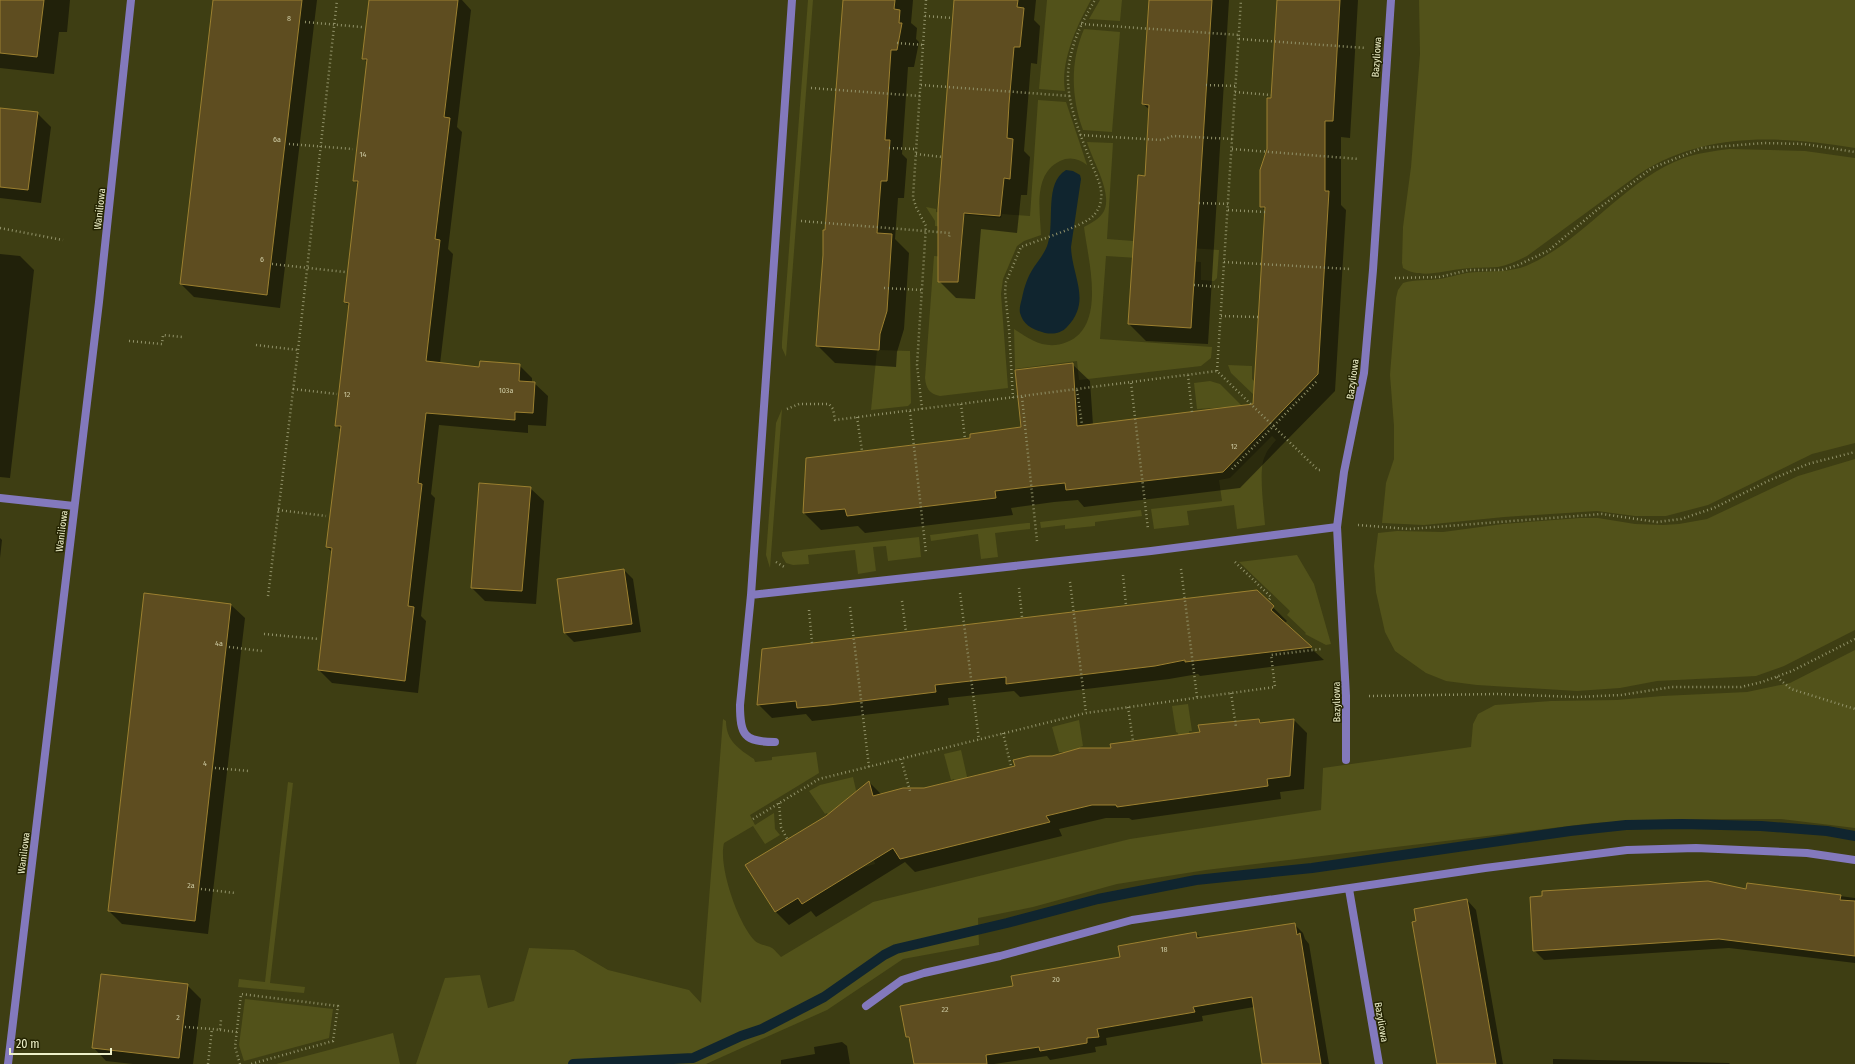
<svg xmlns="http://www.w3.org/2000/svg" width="1855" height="1064" viewBox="0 0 1855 1064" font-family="'Fira Sans Condensed',sans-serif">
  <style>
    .green { fill: #52521a }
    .water { fill: #10252f }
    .shadow { fill: #0007 }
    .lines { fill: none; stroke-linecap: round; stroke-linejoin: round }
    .stream { stroke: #10252f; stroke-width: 10 }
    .building { fill: #5e4d20; stroke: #9c8030 }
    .path { stroke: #919269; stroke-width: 2.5; stroke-dasharray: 1 3; stroke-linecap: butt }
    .service { stroke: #8379bd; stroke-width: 8 }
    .minor { stroke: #8379bd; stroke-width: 8 }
    .labels { text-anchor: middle; stroke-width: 3; stroke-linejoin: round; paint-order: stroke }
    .number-label { font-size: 8px; fill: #cbc8a0 }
    .street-label { font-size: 10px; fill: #eff1ca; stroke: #242402 }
  </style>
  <rect width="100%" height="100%" fill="#3e3e13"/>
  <!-- green -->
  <path class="green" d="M808 0H813L786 357 782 348V342Z
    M1047 0H1091C1077 25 1060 62 1065 91L1039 89Z
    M1100 0H1122L1120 21 1089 19Z
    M1419 0H1855V148C1779 136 1706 131 1639 174L1527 256C1518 261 1508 265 1498 267 1486 268 1473 267 1461 269 1442 271 1421 279 1403 268L1402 263 1403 227 1411 167 1420 54Z
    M1084 29 1120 32 1112 132 1083 130C1071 96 1070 62 1084 29Z
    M1038 100 1066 102 1087 165C1079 159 1070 156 1060 161 1033 174 1040 210 1041 235L1024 241 1017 246 1003 279 1001 294 1008 388 940 396C929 394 926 388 925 378L934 256 961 258 963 230 935 226V221L926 207 936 209V212L1001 218 1002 214 1030 216Z
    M1087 142 1113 143 1107 239 1133 241V244L1219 250 1217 278 1214 281 1201 280V262L1106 256 1100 339 1212 347 1211 358 1201 366 1079 380 1077 361 1015 369 1014 329C1030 340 1046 351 1067 342 1107 326 1088 260 1084 227 1091 223 1100 219 1104 211 1113 193 1092 160 1087 142Z
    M1729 149 1805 151 1855 158V443L1812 454 1708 505 1666 516H1635L1597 511 1504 517 1424 525 1382 523 1386 483 1394 459V426L1390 375 1396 298 1398 290 1403 283C1415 279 1427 281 1439 279 1452 277 1464 272 1478 272 1495 271 1510 272 1526 266 1584 241 1624 180 1684 158 1698 153 1714 151 1729 149Z
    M877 350 910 351 911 403 908 406 871 410Z
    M1228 365 1252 366V379L1283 409 1276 416 1231 373Z
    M1210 381 1220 384 1265 429 1229 407 1197 409 1194 383Z
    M782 409 770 568 766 555 776 423Z
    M1272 436 1276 440C1272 445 1267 450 1265 456 1258 468 1264 510 1265 525L1237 529 1234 505 1187 511 1189 525 1154 529 1151 509 1222 501 1219 480 1230 478Z
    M1855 459V630L1784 666 1756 676 1657 681 1620 688 1577 691 1477 685 1446 681 1426 673 1395 651 1385 632 1376 592 1374 566 1378 533 1397 531 1443 532 1503 524 1580 518H1598L1635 524 1663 525 1679 524 1707 519 1798 476Z
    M1141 510 1142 516 1095 522V526L1065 529V525L1041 528 1040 522Z
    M1027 523H1030V529L995 533 998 557 981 559 978 534 931 541 930 535Z
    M919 537 921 557 888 561 886 546 873 547 876 571 858 574 855 550 808 555 809 564 793 565 786 563 782 556V552Z
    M1297 555 1314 584 1331 644 1326 645 1305 634 1306 633 1287 615 1290 611 1239 562Z
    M1855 650V828L1781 819H1679L1593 823 1206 870 1117 884 1033 907 978 918 979 945 903 959 827 1010 706 1064H416L445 978 480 975 488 1008 514 1001 529 948 574 950 608 970 689 990 701 1003 723 719 726 721C726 741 739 749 754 759L755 762 772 760V757L816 752 819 773 750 815 755 825 774 813 775 829 780 835 765 844 753 826 724 843C718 866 738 924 755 941 760 945 766 945 772 948 775 950 778 954 781 957L873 902 1130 839 1321 810 1323 768 1471 747 1473 724 1478 714 1495 705 1551 701 1617 700 1662 696 1747 692 1790 683Z
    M1188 704 1192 731H1189L1198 794 1187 796 1178 733 1176 732 1172 706Z
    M1079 720 1083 746 1080 747 1088 803 1076 807 1063 752H1059L1052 727Z
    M961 750 981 839 969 842 954 779 951 780 944 754Z
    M853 777 872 860H874L875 864 861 868 827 813 825 814 809 791 820 785Z
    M288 782 293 783 270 983 305 987 304 993 238 987 239 979 265 982Z
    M245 999 333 1009 329 1038 244 1061 239 1045Z
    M393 1033 400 1064H276Z"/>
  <!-- water -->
  <path class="water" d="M1066 170 1073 171 1080 175 1081 179 1071 247C1072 277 1092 301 1067 327 1061 334 1050 335 1042 332 1031 329 1023 324 1020 313 1019 308 1021 302 1022 298 1024 287 1028 276 1034 267 1039 260 1046 251 1048 243 1055 221 1044 183 1066 170Z"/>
  <!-- shadow -->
  <path class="shadow" d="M0 0H70L67 32H59L54 74 0 68Z
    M214 0H317L280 308 194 297 181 284Z
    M370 0H462L471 10 457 127 462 132 448 249 453 254 440 364 480 368 519 365 532 378V383H534L548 396 546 426 528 425V433L439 425 431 494 435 498 421 616 426 621 418 693 332 683 319 670 332 552 327 547 341 430 336 425 350 307 345 302 359 185 354 180 368 63 363 58Z
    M844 0H913L911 23 917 28 916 39 919 42 914 67H908L902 154 907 159 904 198H898L895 239 909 253 904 329 897 352 896 367 835 363 817 345Z
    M955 0H1036L1034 20 1040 26 1037 64 1031 63 1024 151 1030 157 1027 195H1021L1017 233 981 229 975 299 956 298 939 281Z
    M1150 0H1229L1208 344 1146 341 1129 324 1146 177 1150 110 1143 104Z
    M1278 0H1358L1350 138 1341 137V205L1346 210 1335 391 1240 488 1084 507 1078 500 1054 502 1011 508 1013 515 865 533 858 526 821 530 804 513 972 439 1022 428 1072 364 1090 381 1093 425 1254 405 1266 211 1261 206 1268 149Z
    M0 109 37 113 51 127 41 203 0 198Z
    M0 254 20 256 34 270 10 478 0 477Z
    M530 488 544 501 536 604 485 601 472 588Z
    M0 538 2 540 0 558Z
    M624 570 633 579 641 632 574 642 565 633Z
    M1256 591 1287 621 1284 624 1324 660 1200 676 1198 674 1169 679 1020 697 1014 691 948 698 949 705 812 721 806 714 772 718 758 704Z
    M145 594 231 605 245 618 208 934 122 924 109 911Z
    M1259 720 1263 724 1294 720 1307 733 1304 789 1280 792 1281 799 1132 820 1129 818H1106L1059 829 1062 836 915 872 905 862 816 917 811 911 789 925 775 911 826 817 869 782 881 794 924 789 1053 757 1112 749 1201 733Z
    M1747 884 1855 898V963L1729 948 1544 960 1534 950 1747 890Z
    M1467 900 1476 910 1503 1064H1438Z
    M1294 924 1303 933 1305 939 1309 944 1329 1064H1263L1254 1007 1202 1016 1203 1021 1106 1038 1107 1045 1095 1047 1096 1052 1050 1060 1047 1056 994 1064H915L911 1041 907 1037 1014 987 1121 957 1195 933 1201 938Z
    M187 985 201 999 193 1064H133L106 1061 93 1047Z
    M842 1042 847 1046 850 1064H781V1060L815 1054 814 1047Z
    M1553 1059 1729 1063 1730 1064H1553Z"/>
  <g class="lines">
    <!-- stream -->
    <path class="stream" d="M573 1064 693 1058 741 1036 762 1029 824 997 884 955 896 949 1007 923 1098 899 1196 880 1312 868 1570 831 1626 825 1682 824 1761 826 1827 831 1855 836"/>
  </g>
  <!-- building -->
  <path class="building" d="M0 0H44L37 57 0 53Z
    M213 0H302L267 295 180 284Z
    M369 0H458L444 117 450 118 435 239 440 240 426 361 479 367 480 361 520 364 519 381 535 382 533 413 515 412V420L426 413 418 483 422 484 408 606 414 607 405 681 318 670 332 548 326 547 341 426H335L349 303 344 302 358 181H353L367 59H362Z
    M843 0H895L894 9 900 10 899 23H902L897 50H891L885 140H890L887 181H881L877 233 892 234 887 311 880 334 879 350 816 346 823 255V230H825Z
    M954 0H1018L1017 7 1024 8 1020 47H1014L1009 104 1007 138 1013 139 1010 179 1004 178 1000 216 964 213 958 282H938V209Z
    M1149 0H1212L1191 328 1128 324 1138 175 1145 176 1149 105 1142 104Z
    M1277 0H1340L1333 121H1325V191H1329L1318 374 1223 472 1066 490 1065 483 1037 486 995 491 996 498 847 516 845 509 803 513 806 458 970 438V434L1021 427 1015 370 1073 363 1077 426 1253 404 1265 207H1260V170L1267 149V98H1271Z
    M0 108 38 112 28 190 0 187Z
    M479 483 531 487 522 591 471 588Z
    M624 569 632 624 564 633 557 579Z
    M1257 590 1274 606 1271 610 1312 647 1185 662V660L1155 666 1006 684V677L935 685 936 692 829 705 797 708 796 701 757 705 762 649Z
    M144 593 231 604 195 921 108 911Z
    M1259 719 1260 723 1294 719 1290 776 1267 779 1268 786 1117 807 1116 805H1092L1046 816 1050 822 900 859 893 848 802 904 798 898 775 912 745 865 826 816 869 781 873 796 903 788H924L1015 766 1013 760 1030 756H1052L1080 748H1111L1110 744 1200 732 1198 725Z
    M1708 881 1746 889 1747 883 1841 895 1840 900 1855 901V956L1719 939 1533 951 1530 897 1542 896V891Z
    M1467 899 1496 1064H1437L1412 922 1416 921 1414 909Z
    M1295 923 1297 935 1300 933 1321 1064H1262L1252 997 1193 1007 1195 1012 1097 1029 1099 1037 1087 1038V1043L1040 1051 1039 1047 986 1055 987 1064H914L909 1037H906L900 1006 1013 986 1011 976 1120 957 1118 946 1196 932 1197 938Z
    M101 974 188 984 179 1058 92 1048Z"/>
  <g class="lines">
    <!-- path -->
    <path class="path" d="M925 16 953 18
      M305 22 362 27
      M1081 24 1239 35
      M1239 39 1366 48
      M897 43 923 45
      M921 85 1070 96
      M1206 85 1236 86
      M811 88 920 96
      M1235 92 1271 95
      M1080 135 1162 140 1173 136 1233 139
      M289 144 353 149
      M889 148 916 149
      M1232 149 1359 159
      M916 154 942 157
      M1199 203 1228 204
      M1228 210 1265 212
      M801 221 950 233 949 237
      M0 228 63 240
      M1224 262 1351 269
      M272 264 345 272
      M1395 278 1439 277 1469 270H1502L1518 265 1548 251 1598 209 1652 168 1702 148 1764 143 1804 144 1855 152
      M1194 285 1222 287
      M884 288 922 290
      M1221 316 1258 317
      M129 341 162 344 163 335 182 337
      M256 345 298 350
      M1217 371 1241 0
      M1188 375 1192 412
      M1131 383 1148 529
      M293 389 337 394
      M1077 390 1082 425
      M1022 397 1037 541
      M1013 398 1009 329 1005 292 1006 282 1021 247C1036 241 1084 226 1093 216 1097 212 1101 205 1101 199 1103 187 1095 173 1091 162 1080 134 1067 104 1068 74 1070 46 1081 23 1095 0
      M961 404 965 439
      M787 409 799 404H829L833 409 835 420 1217 371 1318 470H1322
      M922 409 917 365 926 226 916 207 913 197 926 0
      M910 411 926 553
      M857 417 862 451
      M1232 469 1317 381
      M278 510 326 516
      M1358 525 1409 529 1602 514 1657 522 1681 519 1714 508 1770 480 1808 464 1855 452
      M776 562 786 568
      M1235 562 1271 597 1268 601
      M1181 569 1197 697
      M1123 575 1126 605
      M1070 582 1086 713
      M1019 588 1022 617
      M960 593 979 740
      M268 596 298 350 337 0
      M902 601 906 632
      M850 607 869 767
      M809 610 812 643
      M264 634 319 639
      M229 647 262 651
      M1777 677 1791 689 1855 709
      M1231 693 1236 727
      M1369 696 1497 694 1577 697 1621 695 1672 687H1741L1762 682 1792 671 1855 639
      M1128 707 1133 741
      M1003 733 1011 766
      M901 759 910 791
      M215 768 249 771
      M779 803 781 827 787 839
      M753 819 819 779 1086 713 1275 687 1271 655 1321 649
      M201 889 235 893
      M185 1027 212 1029
      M220 1030 237 1032
      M208 1064 212 1029 220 1030 221 1020
      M240 1064 235 1047 241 994 338 1006 333 1041 251 1064"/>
    <!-- service -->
    <path class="service" d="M0 498 74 506
      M1346 760V696L1337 527 1344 472 1364 373 1373 270 1391 0"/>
    <!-- minor -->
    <path class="minor" d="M751 595 1151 551 1337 527
      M775 742C744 742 740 735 740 705L751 595 792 0
      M1349 889 1379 1064
      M866 1006 902 980 924 973 1000 956 1132 920 1485 868 1627 850 1696 848 1807 853 1855 860
      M8 1064 99 302 131 0"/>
  </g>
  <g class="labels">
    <!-- number labels -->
    <g class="number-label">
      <text x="289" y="21">8</text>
      <text x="277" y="142">6a</text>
      <text x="363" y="157">14</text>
      <text x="262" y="262">6</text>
      <text x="506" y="393">103a</text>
      <text x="347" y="397">12</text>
      <text x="1234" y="449">12</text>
      <text x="219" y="646">4a</text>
      <text x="205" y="766">4</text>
      <text x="191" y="888">2a</text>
      <text x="1164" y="952">18</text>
      <text x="1056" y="982">20</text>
      <text x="945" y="1012">22</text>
      <text x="178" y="1020">2</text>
    </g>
    <!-- street labels -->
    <g class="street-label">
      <text transform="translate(1376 57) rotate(-86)" y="4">Bazyliowa</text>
      <text transform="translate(99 209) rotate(-84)" y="4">Waniliowa</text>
      <text transform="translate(1352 379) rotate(-82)" y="4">Bazyliowa</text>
      <text transform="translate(61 531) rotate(-83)" y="4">Waniliowa</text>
      <text transform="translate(1336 702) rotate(-91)" y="4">Bazyliowa</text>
      <text transform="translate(23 853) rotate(-83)" y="4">Waniliowa</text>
      <text transform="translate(1382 1022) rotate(80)" y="4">Bazyliowa</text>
    </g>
  </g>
  <!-- scale -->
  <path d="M10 1048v6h101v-6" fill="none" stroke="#eff1ca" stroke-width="2"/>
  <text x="16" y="1048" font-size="12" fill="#eff1ca" stroke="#242402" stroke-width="3" paint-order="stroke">20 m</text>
</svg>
